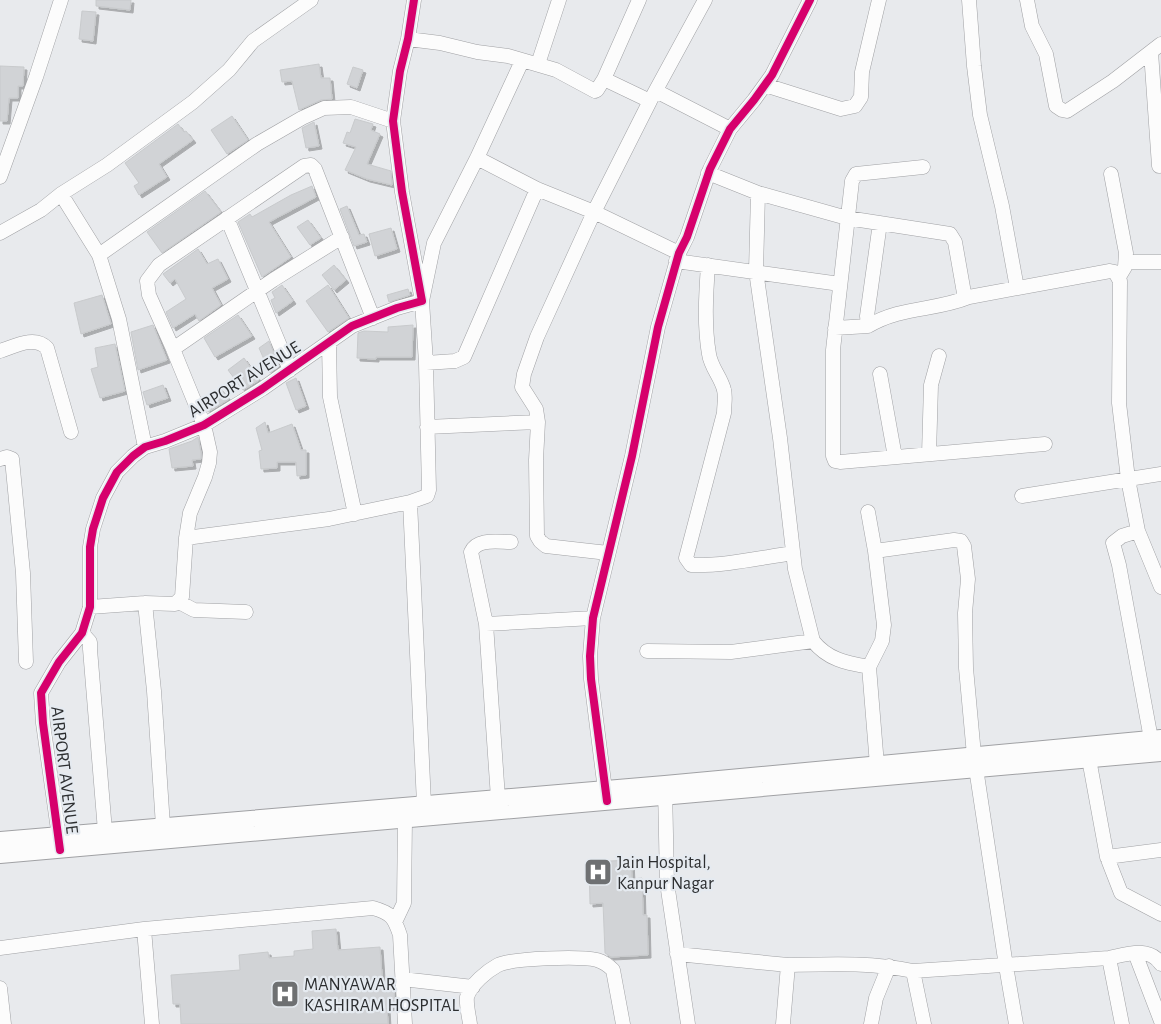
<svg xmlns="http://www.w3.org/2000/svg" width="1161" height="1024" viewBox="0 0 1161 1024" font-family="'Alegreya Sans',sans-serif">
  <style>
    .building { fill: #d1d3d6; stroke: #c8cacc; filter: url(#shadow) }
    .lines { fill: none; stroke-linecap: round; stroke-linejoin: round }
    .minor-casing { stroke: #a0a1a4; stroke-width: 15 }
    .major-casing { stroke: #a0a1a4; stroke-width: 18 }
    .minor { stroke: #fcfcfc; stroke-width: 14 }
    .major { stroke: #fcfcfc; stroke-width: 16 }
    .cycleway-casing { stroke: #e5eaf0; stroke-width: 11 }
    .cycleway { stroke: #d6006c; stroke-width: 8 }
    .labels { text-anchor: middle; stroke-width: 4.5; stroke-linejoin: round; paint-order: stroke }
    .street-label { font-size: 18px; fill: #2c2e30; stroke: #e5eaf0 }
    .poi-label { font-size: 18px; fill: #2c2e30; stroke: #e5eaf0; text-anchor: start }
  </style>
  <defs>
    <filter id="shadow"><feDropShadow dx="3" dy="3" stdDeviation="0" flood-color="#0004"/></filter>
  </defs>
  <rect width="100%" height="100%" fill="#e8eaed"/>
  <!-- building -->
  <path class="building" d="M96 0H131L130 10 96 6Z
    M82 11 96 12 93 41 79 39Z
    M319 64 321 78H330L332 99 321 100 299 110 292 81 282 82 280 70Z
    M0 66 24 67 23 86H18V98H9L7 121H0Z
    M353 67 363 70 357 88 347 84Z
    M232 116 248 140 227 154 211 130Z
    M355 119 373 124 371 130 380 134 367 164 391 171 392 185 367 179 345 170 356 147 343 143 347 132 350 133Z
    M314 122 319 146 306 148 302 128Z
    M178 124 184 132 186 131 193 140 159 164 167 177 139 195 134 186 139 183 125 163Z
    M312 186 316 197 269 222 291 257 262 277 238 222 250 214 252 217 291 195Z
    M205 191 221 212 162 253 147 232Z
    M347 206 359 235 364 234 367 242 354 246 340 209Z
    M308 220 321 238 310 245 297 227Z
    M391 228 397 249 375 256 369 234Z
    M198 249 207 264 218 259 228 279 212 288 221 305 199 321 195 314 173 328 166 312 186 299 175 279 170 283 163 274Z
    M334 265 346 280 334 290 322 275Z
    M282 285 293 301 276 313 271 300 275 298 272 292Z
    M328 285 349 318 328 332 306 301Z
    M408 289 410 295 389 302 387 295Z
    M102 295 111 324 81 334 74 303Z
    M238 315 252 336 215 357 204 338Z
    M153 325 167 360 138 370 131 332Z
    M413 325 412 357H376V359L357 358 358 333 364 331 388 332V327Z
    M269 341 279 366 270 373 259 348Z
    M115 344 125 391 100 398 91 369 98 367 95 348Z
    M244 358 259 380 243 390 228 370Z
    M296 378 306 406 296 410 286 383Z
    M163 385 168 398 147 405 143 392Z
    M220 388 229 399 208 412 203 400Z
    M265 422 268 433 292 424 301 450H306V475L297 476 296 462H277V468L261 469 259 451 262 450 256 428Z
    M198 437 201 453V459L192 460 193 466 172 468 169 449 192 441Z
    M631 860 632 879 642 878 643 915H647L648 955 611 957 605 953 603 903 590 904 589 862Z
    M336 929 338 950 380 947 383 990 394 989 395 1007 387 1008 388 1024H181L180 1004H173L171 975 240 970 239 955 268 952 269 958 294 956V951L313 949 312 931Z"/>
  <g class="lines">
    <defs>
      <path id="minor" d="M969 0 974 66 980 115 1002 206 1017 288
        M1027 0 1032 26 1046 54 1056 106 1062 110 1067 111 1113 81 1161 44
        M408 39 440 43 477 52 508 56 556 70 595 91 597 90 604 79 639 0
        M1151 52 1159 166
        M538 64 559 0
        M604 79 650 101
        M765 85 841 109 855 106 861 97 862 72 879 0
        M656 91 730 129
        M477 158 537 189 594 212 679 253
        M923 167 856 174 852 181 833 350V456L835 461 840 462 1045 444
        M708 173 758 193 847 218 950 234 955 242 964 293 969 297 1110 271 1115 272 1120 281 1119 403 1128 479 1138 531 1161 587
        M1111 174 1126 253 1125 267 1119 277
        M0 177 36 77 61 0
        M758 193 756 271 780 438 795 569 813 641C828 660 847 663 869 667
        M61 194 99 255 119 319 145 447
        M227 218 290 370
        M0 233 41 210 61 194 107 165 193 102 229 70 253 41 311 0
        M99 255 257 144 302 118 324 108 351 107 393 121
        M676 261 840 284
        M1126 262H1161
        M708 265C706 294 704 325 709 354 711 368 721 377 724 390 726 397 724 405 724 413L686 558 691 565C725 566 759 558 793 553
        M868 326C902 306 935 311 969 297
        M835 328 868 326 867 316 880 223
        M329 342 330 397 355 514
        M173 349 273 280 342 237
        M0 351C15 346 35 335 47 348L71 432
        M426 363 455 361 464 357 537 189
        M880 374 895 457
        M427 427 538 422
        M929 454 931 385 939 356
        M0 459 7 457 12 459 23 573 26 662
        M1022 496 1161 474
        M410 502 424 804
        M868 512 875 551 884 625 882 641 869 667 877 765
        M1138 531 1122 536 1113 543 1119 565 1151 739
        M186 538 329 519 410 502 427 496 429 490 426 363 422 301 434 243 477 158 522 61
        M875 551 954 540 961 541 964 546 968 579 965 613 966 668 974 755 1006 966 1016 1024
        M608 553 546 546 540 541 537 536 536 460 538 422 536 409 522 387 524 374 537 337 594 212 650 101 705 0
        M179 602 194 610 246 612
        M145 603 154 691 163 826
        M90 607 145 603 175 604 182 597 186 538 190 513 205 477 209 463 210 452 204 425 173 349 149 295 147 281 159 265 304 166 311 165 315 169 373 318
        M486 624 593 618
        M82 633 90 642V649L105 831
        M647 651 731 652 813 641
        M1089 759 1107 857 1121 893 1161 914
        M665 787 667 883 688 1024
        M498 798 486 624 471 552C477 538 498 542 511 542
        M606 798 591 679 590 656 593 618 632 456 658 327 679 253 687 237 710 169 730 129 754 100 772 75 810 0
        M60 844 43 723 41 693 59 662 82 633 90 607V547L93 529 103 498 117 472 133 456 145 447 165 441 204 425 262 389 352 326 397 308 422 301 402 192 393 121 400 71 408 39 414 0
        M1107 857 1161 850
        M395 922 404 903 405 819
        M144 929 373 908C391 913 394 917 400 935L405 1024
        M0 948 144 929 152 1024
        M1135 953 1161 1021
        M677 954 788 965
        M1109 958 1122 1024
        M913 971 924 1024
        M402 979 473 987
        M0 988 4 1024
        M470 1024C469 1016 466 1005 467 997 471 984 487 971 498 965 514 958 580 956 597 960 604 962 608 965 613 970L623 1024
        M783 1024 788 965C830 964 872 962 913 971L1109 958C1127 954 1149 946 1161 964
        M871 1024 876 998 889 966"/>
      <path id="major" d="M0 840 665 784 1161 738
        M0 855 1161 753"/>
    </defs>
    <!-- minor casing -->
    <use href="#minor" class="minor-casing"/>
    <!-- major casing -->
    <use href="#major" class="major-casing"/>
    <!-- minor -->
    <use href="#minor" class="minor"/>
    <!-- major -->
    <use href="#major" class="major"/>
    <defs>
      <path id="cycleway" d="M607 801 591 679 590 656 593 618 632 456 658 327 679 253 687 237 710 169 730 129 754 100 772 75 810 0
        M60 850 43 723 41 693 59 662 82 633 90 607V547L93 529 103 498 117 472 133 456 145 447 165 441 204 425 262 389 352 326 397 308 422 301 402 192 393 121 400 71 408 39 414 0"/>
    </defs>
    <!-- cycleway casing -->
    <use href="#cycleway" class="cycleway-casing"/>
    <!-- cycleway -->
    <use href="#cycleway" class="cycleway"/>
  </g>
  <!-- icons -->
  <defs>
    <symbol id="hospital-square" viewBox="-11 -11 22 22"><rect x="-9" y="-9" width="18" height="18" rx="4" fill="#6e7072" stroke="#e5eaf0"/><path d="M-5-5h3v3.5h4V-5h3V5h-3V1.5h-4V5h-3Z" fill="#fff"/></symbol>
  </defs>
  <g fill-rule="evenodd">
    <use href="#hospital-square" x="582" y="856" width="32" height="32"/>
    <use href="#hospital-square" x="269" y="978" width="32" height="32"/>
  </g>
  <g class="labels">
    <!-- street labels -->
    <g class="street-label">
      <text transform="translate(244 379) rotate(-32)" y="6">AIRPORT AVENUE</text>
      <text transform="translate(65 770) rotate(83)" y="6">AIRPORT AVENUE</text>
    </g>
    <!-- poi labels -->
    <g class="poi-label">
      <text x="617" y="868">Jain Hospital,<tspan x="617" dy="21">Kanpur Nagar</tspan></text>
      <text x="304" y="990">MANYAWAR<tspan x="304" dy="21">KASHIRAM HOSPITAL</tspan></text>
    </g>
  </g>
</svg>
